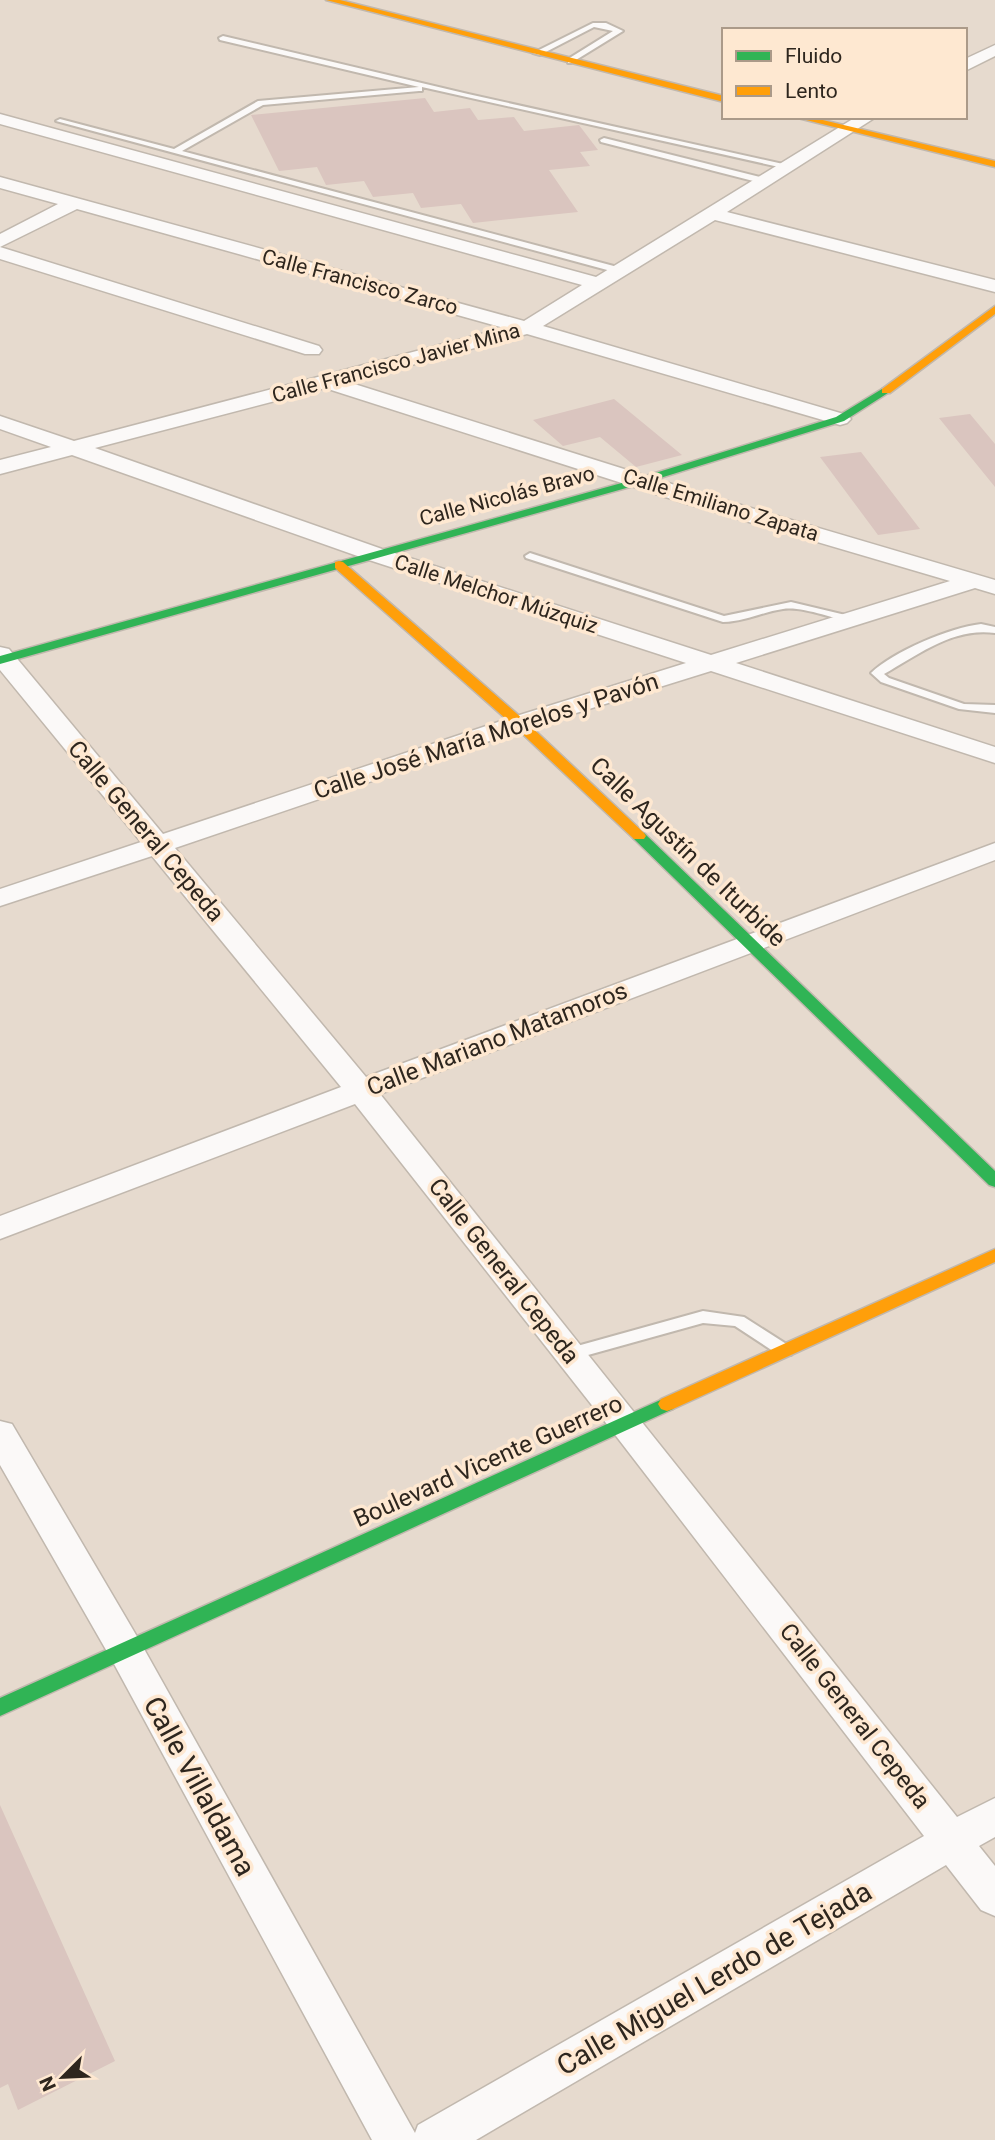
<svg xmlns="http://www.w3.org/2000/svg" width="995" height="2140" viewBox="0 0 995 2140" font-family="Roboto,sans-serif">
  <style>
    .building { fill: #dac5bf }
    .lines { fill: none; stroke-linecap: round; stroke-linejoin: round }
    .lane-casing { stroke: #c1b8ae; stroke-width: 4 }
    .street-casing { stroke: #c1b8ae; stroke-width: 3 }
    .fast-casing { stroke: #c1b8ae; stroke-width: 3 }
    .slow-casing { stroke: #c1b8ae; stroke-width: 3 }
    .lane { fill: #fbf9f8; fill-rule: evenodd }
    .street { fill: #fbf9f8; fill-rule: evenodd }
    .fast { fill: #30b455; fill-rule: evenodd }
    .slow { fill: #ff9f0a; fill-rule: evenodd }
    .labels { text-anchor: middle; stroke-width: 7; stroke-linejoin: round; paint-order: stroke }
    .far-street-label { font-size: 21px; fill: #2e261e; stroke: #fee8d1 }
    .street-label { font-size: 24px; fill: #2e261e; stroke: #fee8d1 }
    .near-street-label { font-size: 28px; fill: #2e261e; stroke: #fee8d1 }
  </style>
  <rect width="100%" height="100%" fill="#e6dace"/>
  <!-- building -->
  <path class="building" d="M425 98 434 112 470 108 478 120 514 117 524 131 579 125 598 150 580 152 590 166 549 170 578 212 473 223 461 204 421 208 413 193 373 197 364 181 326 185 317 167 279 171 251 115Z
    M614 399 682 455 636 467 600 437 563 446 533 420Z
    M970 414 995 444V487L939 418Z
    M861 452 920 529 878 535 820 457Z
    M0 1805 115 2061 18 2110 8 2084 0 2088Z"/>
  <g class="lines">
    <defs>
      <path id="lane" d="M593 23H606L623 31 571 63H568V59L613 31 594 27 540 55 533 53Z
        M223 36 468 94 792 166 788 169 422 87V91H419L263 105 182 151 625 269V273L622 274 56 121 60 119 174 149 258 101 419 87 220 40 219 38Z
        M604 138 768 179 769 181 765 184 601 142 600 140Z
        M530 553 724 616 791 602 858 618 860 620 854 623C834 619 802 606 783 609 762 612 744 622 723 622L526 558 525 556Z
        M981 624 995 627V633C954 627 919 654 884 674L889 678 964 704 995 705V713L959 709 881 682 871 673C894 651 949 628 981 624Z
        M703 1311 744 1317 791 1347 793 1351 791 1355H779L735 1326 703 1323 570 1360 564 1358 562 1354 564 1350 570 1348Z"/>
      <path id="street" d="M995 45V56L965 71V59Z
        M0 114 596 277 856 117H876L727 212 995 280V292L715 220 543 326 847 415 851 419 847 423 840 425 527 334 348 382 697 492 995 580V594L975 588 736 663 995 747V763L711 671 528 728 175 848 366 1077 995 843V860L380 1094 957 1817 995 1798V1837L979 1846 995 1866V1916L981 1910 946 1865 476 2140H372L113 1662 0 1465V1421L12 1424 139 1640 415 2133 418 2125 924 1836 613 1432 355 1104 0 1239V1216L341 1087 152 856 0 906V889L141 842 0 670V647L9 649 163 834 510 718 686 663 366 559 72 455 0 474V460L51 447 0 429V416L74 441 504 328 77 209 0 247V234L58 204 0 188V177L524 321 582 285 0 124ZM325 388 681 502 950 581 711 655 382 549 95 448Z
        M0 247 319 346 322 350 319 354H305L0 259Z"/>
      <path id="fast" d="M882 389 891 391 844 421 644 483 0 664V656L636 479 836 417Z
        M639 832 644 833 995 1171V1187L989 1185 634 839 632 836Z
        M667 1397 673 1399 676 1404 673 1409 0 1716V1698Z"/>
      <path id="slow" d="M326 0H340L724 96V102Z
        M794 117H810L995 161V167Z
        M995 306V314L890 393H882V389Z
        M339 561 343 562 524 720 644 833 646 836 644 839H634L514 726 335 568V562Z
        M995 1249V1262L673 1409 667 1411 661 1409 658 1404 661 1399Z"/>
    </defs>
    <!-- lane casing -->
    <use href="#lane" class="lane-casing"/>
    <!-- street casing -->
    <use href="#street" class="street-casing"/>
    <!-- fast casing -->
    <use href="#fast" class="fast-casing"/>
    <!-- slow casing -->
    <use href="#slow" class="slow-casing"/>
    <!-- lane -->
    <use href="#lane" class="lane"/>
    <!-- street -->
    <use href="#street" class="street"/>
    <!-- fast -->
    <use href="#fast" class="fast"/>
    <!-- slow -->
    <use href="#slow" class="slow"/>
  </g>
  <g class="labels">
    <!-- far-street labels -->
    <g class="far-street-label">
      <text transform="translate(360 282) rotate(15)" y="7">Calle Francisco Zarco</text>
      <text transform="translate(396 363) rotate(-15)" y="7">Calle Francisco Javier Mina</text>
      <text transform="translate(507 496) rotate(-15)" y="7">Calle Nicolás Bravo</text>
      <text transform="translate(721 505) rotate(17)" y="7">Calle Emiliano Zapata</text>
      <text transform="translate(496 594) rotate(18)" y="7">Calle Melchor Múzquiz</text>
    </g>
    <!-- street labels -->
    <g class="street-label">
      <text transform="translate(486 736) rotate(-18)" y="8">Calle José María Morelos y Pavón</text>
      <text transform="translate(146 831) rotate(50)" y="8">Calle General Cepeda</text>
      <text transform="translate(688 852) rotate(44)" y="8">Calle Agustín de Iturbide</text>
      <text transform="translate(497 1039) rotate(-21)" y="8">Calle Mariano Matamoros</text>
      <text transform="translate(504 1271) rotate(52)" y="8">Calle General Cepeda</text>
      <text transform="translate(488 1461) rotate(-24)" y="8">Boulevard Vicente Guerrero</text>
      <text transform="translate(855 1716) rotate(52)" y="8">Calle General Cepeda</text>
    </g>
    <!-- near-street labels -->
    <g class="near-street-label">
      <text transform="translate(200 1786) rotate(61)" y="10">Calle Villaldama</text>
      <text transform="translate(714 1978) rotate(-30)" y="10">Calle Miguel Lerdo de Tejada</text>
    </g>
  </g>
  <!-- legend -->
  <rect x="722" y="28" width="245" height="91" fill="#fee8d1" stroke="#ab9a89" stroke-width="2"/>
  <rect x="736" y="51" width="35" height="10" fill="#30b455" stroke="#ab9a89" stroke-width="2"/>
  <text x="785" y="63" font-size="21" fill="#2e261e">Fluido</text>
  <rect x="736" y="86" width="35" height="10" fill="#ff9f0a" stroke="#ab9a89" stroke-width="2"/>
  <text x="785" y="98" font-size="21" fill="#2e261e">Lento</text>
  <!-- north arrow -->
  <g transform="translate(63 2077) rotate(246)" stroke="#fee8d1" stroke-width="5" paint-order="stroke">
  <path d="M0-5L12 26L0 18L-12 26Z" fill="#2e261e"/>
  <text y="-10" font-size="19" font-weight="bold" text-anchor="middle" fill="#2e261e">N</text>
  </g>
</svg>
